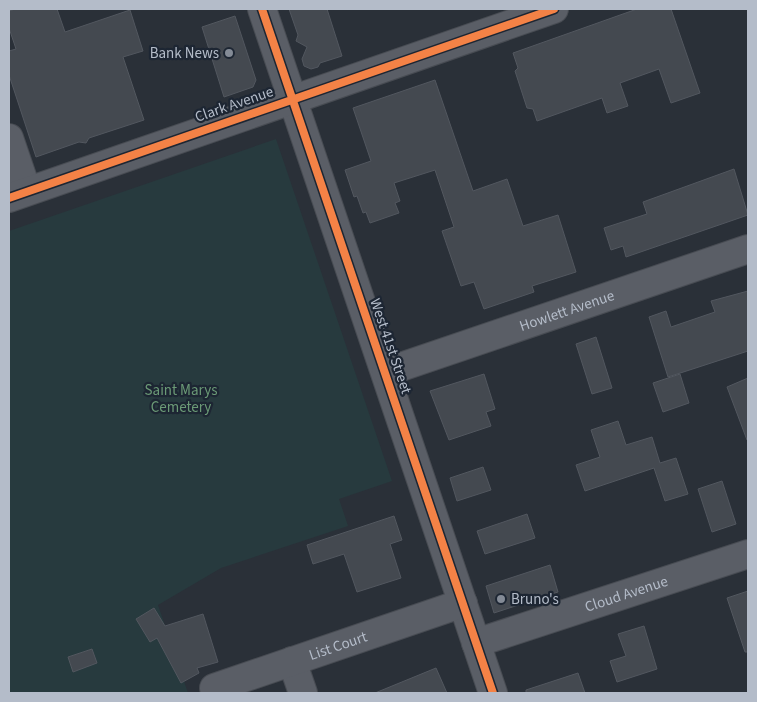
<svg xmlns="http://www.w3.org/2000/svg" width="757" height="702" viewBox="0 0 757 702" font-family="'Source Sans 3',sans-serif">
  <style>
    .green { fill: #273a3e }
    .building { fill: #444950; stroke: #52575f }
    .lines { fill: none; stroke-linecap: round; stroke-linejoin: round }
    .minor-casing { stroke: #484c53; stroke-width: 30 }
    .minor { stroke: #5a5e66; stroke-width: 28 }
    .cycleway-casing { stroke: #1d2633; stroke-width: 11 }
    .cycleway { stroke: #f48246; stroke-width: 8 }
    .poi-dot { fill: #848b96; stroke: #1d2633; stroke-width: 2 }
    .labels { text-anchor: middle; stroke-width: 4.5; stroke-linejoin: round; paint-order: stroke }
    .poi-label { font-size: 15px; fill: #b4bcc9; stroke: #1d2633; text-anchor: end }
    .street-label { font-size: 15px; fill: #b4bcc9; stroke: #1d2633 }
    .park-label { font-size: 15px; fill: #6b9a76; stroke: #1d2633 }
  </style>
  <rect width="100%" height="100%" fill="#2a3038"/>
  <!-- green -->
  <path class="green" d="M276 139 392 481 339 499 348 526 221 568 158 605 188 693H9V231Z"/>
  <!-- building -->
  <path class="building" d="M15 9H57L65 32 130 10 143 51 123 57 144 120 89 138 86 143 79 142 36 157 9 75V51L16 49 9 28V11Z
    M289 9H327L342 56 320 63 318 67 311 69 304 66 302 59 307 47 296 41 298 35Z
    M637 9H671L700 93 671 103 659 69 620 83 628 106 607 113 602 98 537 121 533 109 527 108 515 71 518 68 513 53Z
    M235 16 256 80 253 87 224 97 202 27Z
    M435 80 473 191 507 179 523 226 558 215 576 272 532 286 534 292 484 309 474 282 461 286 442 231 454 227 435 170 394 183 400 201 395 203 399 213 370 223 366 212 363 213 357 196 354 197 345 170 371 161 353 108Z
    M734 169 748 215 626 257 623 246 611 250 604 228 647 214 643 202Z
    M748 291V351L668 377 649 317 666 311 671 327 715 312 711 301Z
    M596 337 612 388 592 394 576 344Z
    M484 374 495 409 486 412 491 426 449 440 430 391Z
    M680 374 689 403 663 412 653 383Z
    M748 378V439L747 440 727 387Z
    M618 421 626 445 652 437 660 463 676 458 688 494 665 501 654 468 585 491 576 465 600 457 591 430Z
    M483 467 491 490 457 501 450 478Z
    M722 481 736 524 712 532 698 489Z
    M527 514 535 538 485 554 477 531Z
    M394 516 402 540 390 544 401 578 357 592 344 554 313 564 307 545Z
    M550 565 558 592 494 613 486 586Z
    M748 591V652H745L727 598Z
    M154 608 165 626 203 614 218 662 197 668 199 673 181 683 157 638 150 642 136 619Z
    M644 626 657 669 617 682 610 661 626 656 618 634Z
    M92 649 97 663 73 672 68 657Z
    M436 668 447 693H375Z
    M578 673 585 693H526V690Z"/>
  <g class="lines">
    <defs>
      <g id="minor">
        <path d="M262 9 493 693"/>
        <path d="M9 138 27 191"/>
        <path d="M9 198 554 9"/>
        <path id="s1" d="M386 372 748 249"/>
        <path id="s2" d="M476 643 748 554"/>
        <path d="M292 661 303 693"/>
        <path id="s3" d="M214 688 463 603"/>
      </g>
    </defs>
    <!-- minor casing -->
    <use href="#minor" class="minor-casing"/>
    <!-- minor -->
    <use href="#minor" class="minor"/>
    <defs>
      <path id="cycleway" d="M262 9 493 693
        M9 198 554 9"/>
    </defs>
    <!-- cycleway casing -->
    <use href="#cycleway" class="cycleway-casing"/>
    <!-- cycleway -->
    <use href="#cycleway" class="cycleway"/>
  </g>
  <!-- markers -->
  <g class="poi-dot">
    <circle cx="229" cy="53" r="5"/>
    <circle cx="501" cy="599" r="5"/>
  </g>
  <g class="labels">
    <!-- poi labels -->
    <g class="poi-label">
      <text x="219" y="58">Bank News</text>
      <text x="511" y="604" text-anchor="start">Bruno's</text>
    </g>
    <!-- street labels -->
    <g class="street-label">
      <text transform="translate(234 104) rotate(-19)" y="5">Clark Avenue</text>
      <text dy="5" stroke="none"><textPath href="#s1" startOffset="191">Howlett Avenue</textPath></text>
      <text transform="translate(391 346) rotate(71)" y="5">West 41st Street</text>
      <text dy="5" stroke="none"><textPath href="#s2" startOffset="158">Cloud Avenue</textPath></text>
      <text dy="5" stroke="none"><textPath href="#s3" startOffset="131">List Court</textPath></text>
    </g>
    <!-- park labels -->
    <g class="park-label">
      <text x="181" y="395">Saint Marys<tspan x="181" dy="17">Cemetery</tspan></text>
    </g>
  </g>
  <!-- border -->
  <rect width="757" height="702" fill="none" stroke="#b4bcc9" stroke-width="20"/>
</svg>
